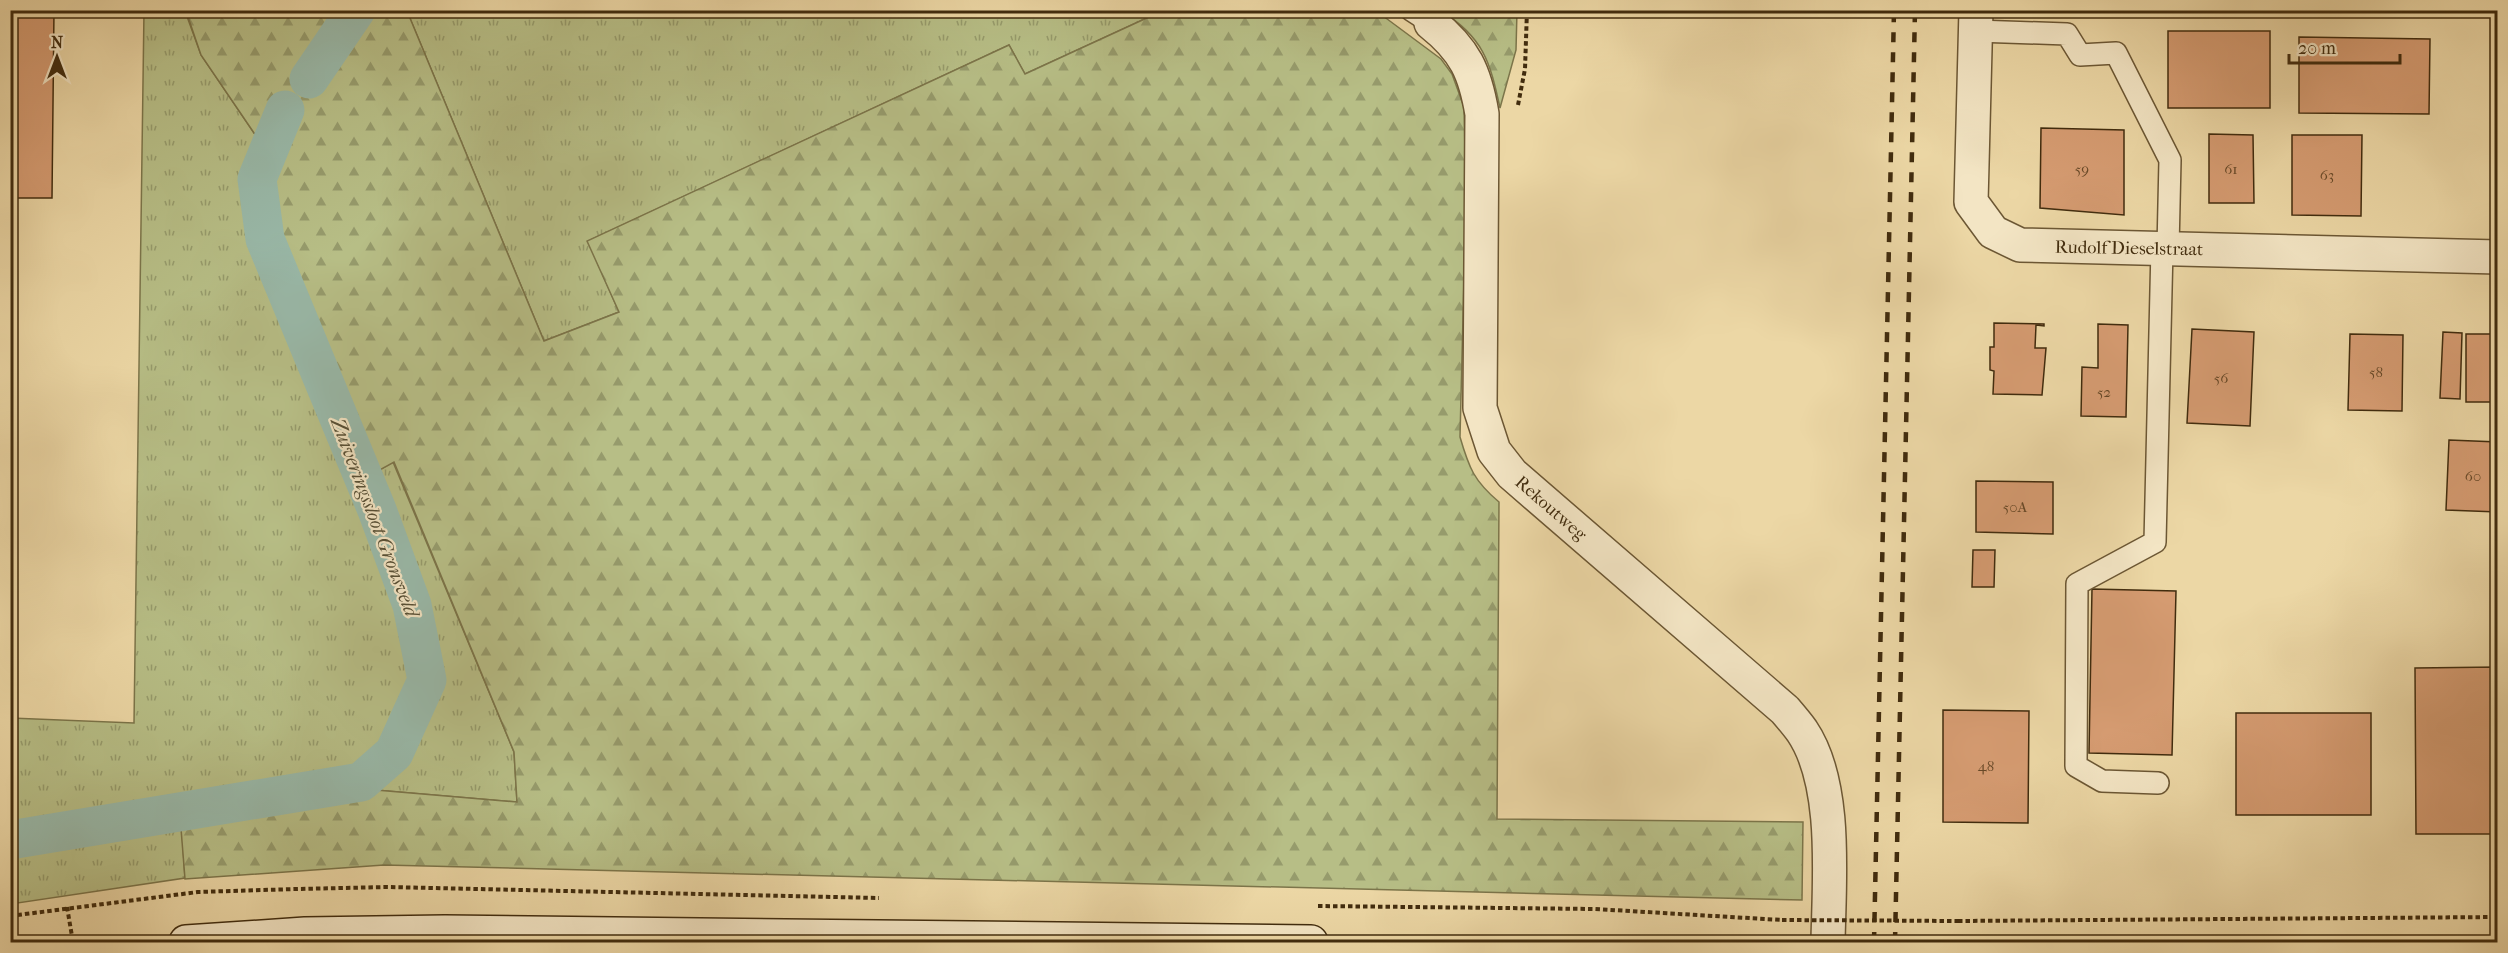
<svg xmlns="http://www.w3.org/2000/svg" width="2508" height="953" viewBox="0 0 2508 953" font-family="'IM FELL French Canon',serif">
  <style>
    .grass { fill: url(#grass-tufts); stroke: #7c754a; stroke-width: 1.5 }
    .forest { fill: url(#forest-firs); stroke: #7c754a; stroke-width: 1.5 }
    .lines { fill: none; stroke-linecap: round; stroke-linejoin: round }
    .canal { stroke: #99b9a9; stroke-width: 39 }
    .building { fill: #d59b71; stroke: #412c0e; stroke-width: 1.5 }
    .service-casing { stroke: #6c5734; stroke-width: 24 }
    .minor-casing { stroke: #6c5734; stroke-width: 36 }
    .secondary-casing { stroke: #412c0e; stroke-width: 36 }
    .path { stroke: #412c0e; stroke-width: 4; stroke-dasharray: 4.5 3; stroke-linecap: butt }
    .service { stroke: #f3e5c4; stroke-width: 21 }
    .minor { stroke: #f3e5c4; stroke-width: 33 }
    .secondary { stroke: #f3e5c4; stroke-width: 33 }
    .rail { stroke: #412c0e; stroke-width: 4.5; stroke-dasharray: 10 10; stroke-linecap: butt }
    .path-bridge { stroke: #412c0e; stroke-width: 4; stroke-dasharray: 4.5 3; stroke-linecap: butt }
    .labels { text-anchor: middle; stroke-width: 4.5; stroke-linejoin: round; paint-order: stroke }
    .number-label { font-size: 15px; fill: #664827 }
    .street-label { font-size: 18px; fill: #412c0e; stroke: #f3e5c4 }
    .water-label { font-size: 20px; font-style: italic; fill: #574f35; stroke: #f3e5c4 }
  </style>
  <defs>
    <pattern id="grass-tufts" width="24" height="20" patternUnits="userSpaceOnUse" patternTransform="scale(1.5)"><rect width="24" height="20" fill="#b7be86"/><path d="M3 7l-1-3M5 7V3M7 7l1-3M15 17l-1-3M17 17v-4M19 17l1-3" fill="none" stroke="#969b6c"/></pattern>
    <pattern id="forest-firs" width="22" height="20" patternUnits="userSpaceOnUse" patternTransform="scale(1.5)"><rect width="22" height="20" fill="#b7be86"/><path d="M5 1l3.5 6h-7zM16 11l3.5 6h-7z" fill="#969b6c"/></pattern>
  </defs>
  <rect width="100%" height="100%" fill="#ecd7a5"/>
  <filter id="stains"><feTurbulence type="fractalNoise" baseFrequency=".00333" numOctaves="4"/><feColorMatrix values="0 0 0 0 .2 0 0 0 0 .09 0 0 0 0 .02 0 0 0 .5 -.17"/></filter>
  <radialGradient id="worn" r=".72"><stop offset=".6" stop-color="#630" stop-opacity="0"/><stop offset="1" stop-color="#630" stop-opacity=".3"/></radialGradient>
  <!-- grass -->
  <path class="grass" d="M144 11H185L201 55 269 155C255 185 255 213 262 245L358 482 393 462 514 752 517 802 364 789 181 816 185 878 11 904V718L134 723Z
    M407 11H1162L1025 74 1009 45 588 241 619 312 544 341Z"/>
  <!-- forest -->
  <path class="forest" d="M1375 10 1441 59 1452 74 1464 107 1466 198 1460 437C1469 468 1474 481 1499 502L1497 819 1803 822 1802 900 384 865 185 879 180 816 364 789 517 802 514 752 394 462 358 482 262 245C255 213 256 185 269 155L201 55 186 11H407L544 341 619 312 587 241 1009 45 1025 74 1162 11Z
    M1441 11H1517L1516 50 1500 108C1490 61 1483 37 1441 11Z"/>
  <g class="lines">
    <!-- canal -->
    <path class="canal" d="M309 79 356 10
      M10 840 361 782 394 753 427 680 412 605 377 510 265 239 257 179 285 110"/>
  </g>
  <!-- building -->
  <path class="building" d="M10 10H54L52 198H10Z
    M2168 31H2270V108H2168Z
    M2299 37 2430 39 2429 114 2299 113Z
    M2041 128 2124 130V215L2040 208Z
    M2209 134 2253 135 2254 203H2209Z
    M2292 135H2362L2361 216 2292 215Z
    M1994 323 2044 324V326L2036 325 2035 348H2046L2042 395 1993 394 1994 371 1990 370V347H1994Z
    M2098 324 2128 325 2126 417 2081 416 2082 367 2098 368Z
    M2192 329 2254 332 2250 426 2187 423Z
    M2443 332 2462 333 2460 399 2440 398Z
    M2350 334 2403 335 2402 411 2348 410Z
    M2466 334H2498V402H2466Z
    M2449 440 2498 442V512L2446 510Z
    M1976 481 2053 482V534L1976 532Z
    M1973 550H1995L1994 587H1972Z
    M2092 589 2176 591 2172 755 2089 753Z
    M2498 667V834H2416L2415 668Z
    M1943 710 2029 711 2028 823 1943 822Z
    M2236 713H2371V815H2236Z"/>
  <g class="lines">
    <defs>
      <path id="service" d="M1411 10 1431 23
        M1976 31 2067 34 2080 55 2116 53 2170 160 2168 248
        M2158 783 2102 781 2076 766 2077 584 2155 542 2162 248"/>
      <path id="minor" d="M1976 10 1971 202 1993 232 2020 245 2498 257
        M1431 23C1465 50 1475 72 1482 114L1480 408 1494 451 1512 474 1785 710C1791 717 1797 724 1802 731 1838 784 1829 881 1828 942"/>
      <path id="secondary" d="M186 942 305 934 445 932 1311 942"/>
    </defs>
    <!-- service casing -->
    <use href="#service" class="service-casing"/>
    <!-- minor casing -->
    <use href="#minor" class="minor-casing"/>
    <!-- secondary casing -->
    <use href="#secondary" class="secondary-casing"/>
    <!-- path -->
    <path class="path" d="M1518 105 1525 69 1527 10
      M1318 906 1595 909 1782 920
      M67 907 73 942
      M10 916 198 892 296 889 387 887 879 898
      M1958 921 2498 917"/>
    <!-- service -->
    <use href="#service" class="service"/>
    <!-- minor -->
    <use href="#minor" class="minor"/>
    <!-- secondary -->
    <use href="#secondary" class="secondary"/>
    <!-- rail -->
    <path class="rail" d="M1874 942 1894 10
      M1895 942 1915 10"/>
    <!-- path-bridge -->
    <path class="path-bridge" d="M1782 920 1958 921"/>
  </g>
  <g class="labels">
    <!-- number labels -->
    <g class="number-label">
      <text x="2082" y="174">59</text>
      <text x="2231" y="174">61</text>
      <text x="2327" y="180">63</text>
      <text x="2376" y="377">58</text>
      <text x="2221" y="383">56</text>
      <text x="2104" y="397">52</text>
      <text x="2473" y="481">60</text>
      <text x="2015" y="512">50A</text>
      <text x="1986" y="771">48</text>
    </g>
    <!-- street labels -->
    <g class="street-label">
      <text transform="translate(2129 248) rotate(1)" y="6">Rudolf Dieselstraat</text>
      <text transform="translate(1551 508) rotate(41)" y="6">Rekoutweg</text>
    </g>
    <!-- water labels -->
    <g class="water-label">
      <text transform="translate(375 517) rotate(69)" y="7">Zuiveringssloot Gronsveld</text>
    </g>
  </g>
  <!-- margin -->
  <rect width="2508" height="953" fill="none" stroke="#ecd7a5" stroke-width="36"/>
  <rect x="12" y="12" width="2484" height="929" fill="none" stroke="#412c0e" stroke-width="3"/>
  <rect x="18" y="18" width="2472" height="917" fill="none" stroke="#412c0e" stroke-width="1.5"/>
  <!-- north arrow -->
  <g transform="translate(57 57)" stroke="#f3e5c4" stroke-width="4.5" paint-order="stroke">
  <path d="M0-4.5L10 22L0 15L-10 22Z" fill="#412c0e"/>
  <text y="-9" font-size="16" font-weight="bold" text-anchor="middle" fill="#412c0e">N</text>
  </g>
  <!-- scale -->
  <path d="M2289 54v9h111v-9" fill="none" stroke="#412c0e" stroke-width="3"/>
  <text x="2298" y="54" font-size="18" fill="#412c0e" stroke="#f3e5c4" stroke-width="4.5" paint-order="stroke">20 m</text>
  <rect width="100%" height="100%" filter="url(#stains)"/>
  <rect width="100%" height="100%" fill="url(#worn)"/>
</svg>
